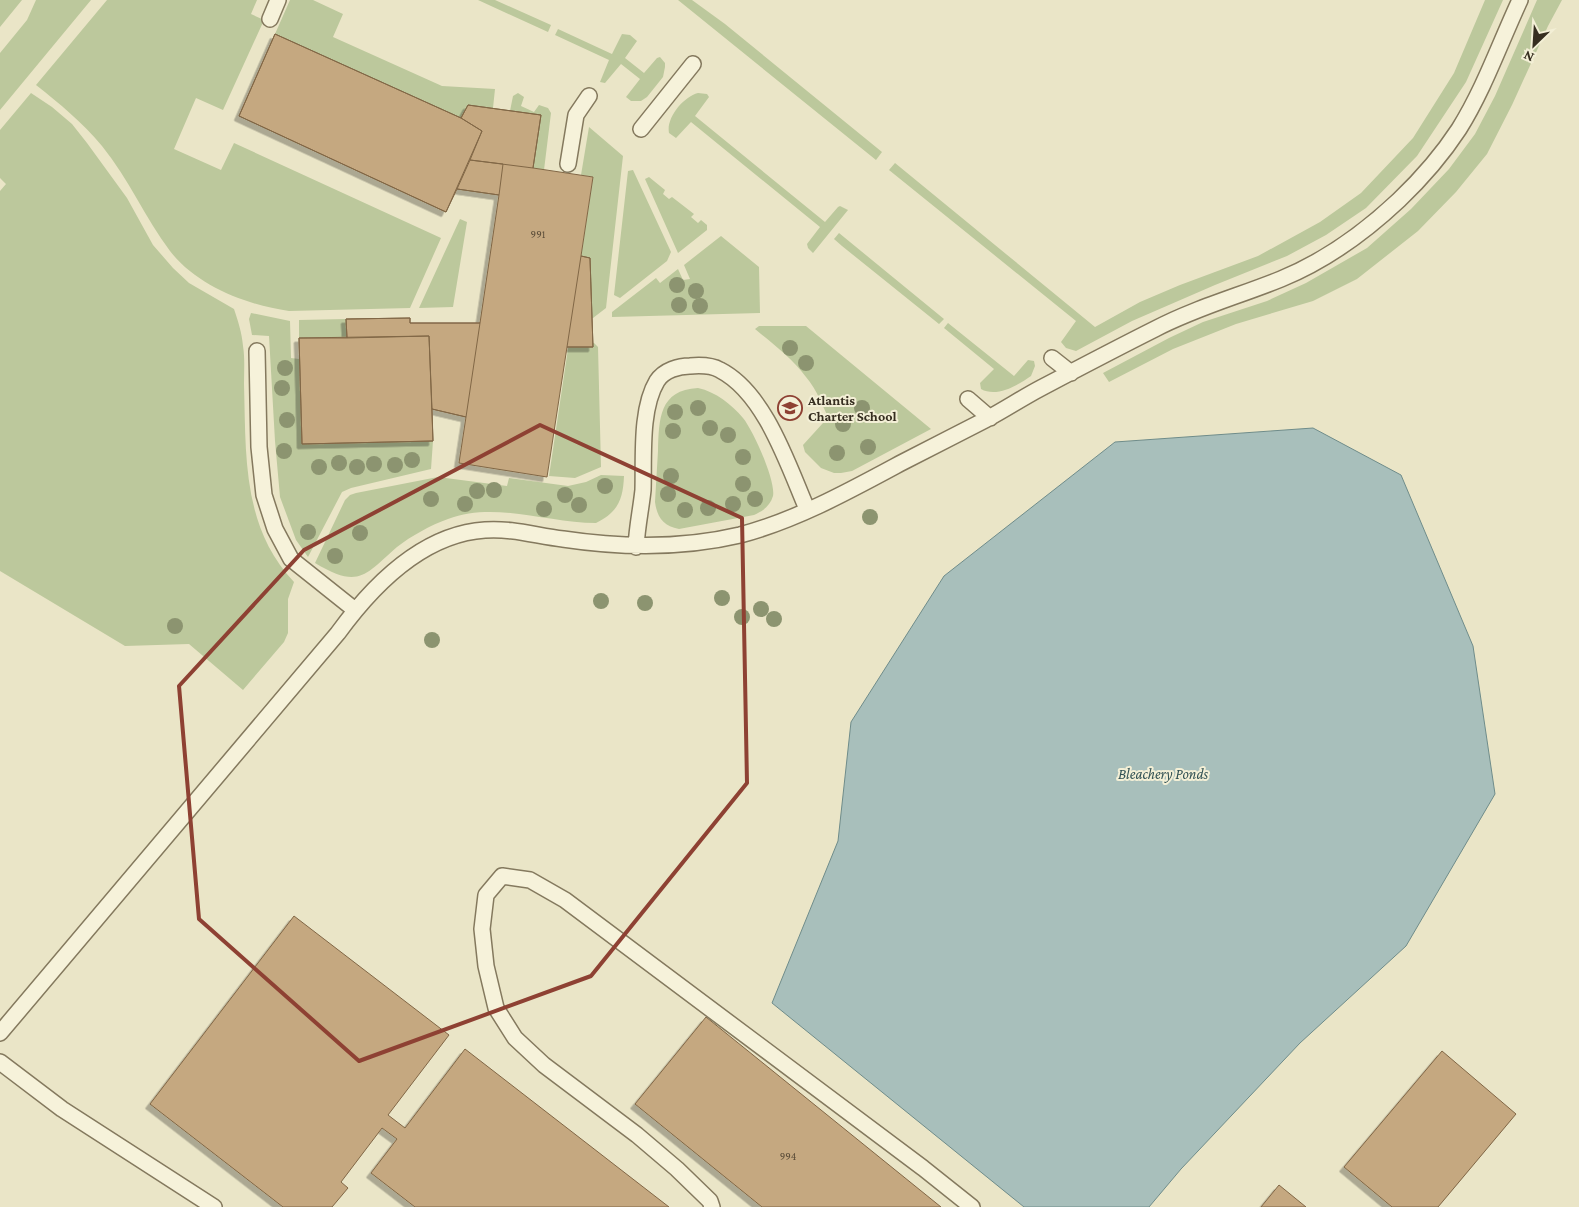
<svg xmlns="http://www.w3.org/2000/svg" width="1579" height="1207" viewBox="0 0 1579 1207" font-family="'Crimson Pro',serif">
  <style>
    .green { fill: #bcc89c }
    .water { fill: #a8bfbb; stroke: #6f8c8a }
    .building { fill: #c5a880; stroke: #816746; filter: url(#shadow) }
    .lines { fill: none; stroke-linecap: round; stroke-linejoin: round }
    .service-casing { stroke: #84795e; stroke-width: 18 }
    .service { stroke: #f6f2da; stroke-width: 15 }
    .tree { fill: #8c9470 }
    .marked { fill: none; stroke: #8e4133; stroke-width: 4; stroke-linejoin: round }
    .labels { text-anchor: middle; stroke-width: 4; stroke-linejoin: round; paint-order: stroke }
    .number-label { font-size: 11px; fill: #5a4c38 }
    .poi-label { font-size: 14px; font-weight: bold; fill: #362e20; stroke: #f3efd6; text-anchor: start }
    .water-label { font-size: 15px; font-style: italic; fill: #315154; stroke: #f3efd6 }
  </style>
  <defs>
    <filter id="shadow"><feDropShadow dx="-4.5" dy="4.5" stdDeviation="0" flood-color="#0004"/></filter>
  </defs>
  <rect width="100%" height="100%" fill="#eae5c7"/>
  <!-- green -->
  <path class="green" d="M0 0H22L0 27Z
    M36 0H91L0 110V53L27 20Z
    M107 0H257L251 14 264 20 223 110 196 98 174 149 221 170 234 143 441 238 410 308 289 311C247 305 197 286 170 251 145 218 129 179 102 146 82 122 60 104 36 85Z
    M290 0H313L343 14 333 37 442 86 495 89 493 108 468 105 461 118 275 34Z
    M478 0H495L551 25 548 32Z
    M678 0H692L725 24 882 152 876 160Z
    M1485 0H1503L1466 82 1417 156 1366 208 1326 235 1287 256 1215 285 1132 321 1076 351 1066 348 1061 342 1076 321 889 170 895 163 1095 327 1140 302 1180 285 1258 256 1320 222 1361 193 1413 138 1454 73Z
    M1537 0H1562L1548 26 1512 105 1487 154 1456 192 1418 231 1357 279 1313 301 1236 324 1173 349 1109 382 1103 373 1169 338 1203 322 1267 301 1306 283 1367 248 1411 209 1449 169 1475 134 1495 96Z
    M558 29 612 54 622 34 630 35 637 41 625 58 644 73 657 58 660 57 665 63V67L663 77 647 97 641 101H631L626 97 640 79 621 64 605 83 600 82 609 60 555 35Z
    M31 93 52 107 72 124 87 143 127 198 153 245 173 268 189 283 234 309C238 321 242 333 243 346 245 358 244 371 244 384 246 455 242 527 294 582L288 599V633L284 642 243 690 189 644 125 646 0 571V191L6 184 0 178V130Z
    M518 93 524 97 521 106 534 112 539 105 548 108 551 113 544 170 533 168 541 116 510 111 513 96Z
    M698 93 707 94 709 97 695 116 825 222 838 207 840 206 848 210 813 253 808 248 807 244 820 227 691 122 676 138 669 133C666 118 683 97 698 93Z
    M589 127 623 156 606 308 593 318 572 316 593 177 581 175Z
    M633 170 671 252 667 261 620 298 614 295 628 171Z
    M649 177 665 190 663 194 669 199 672 197 694 214 691 217 698 223 701 220 707 225V230L678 253 645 179Z
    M460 219 467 222 453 307 419 308Z
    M839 233 944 319 939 324 842 246 834 239Z
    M721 236 759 267 760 313 612 317V312L656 278 660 283 678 269 683 280 690 279 684 265Z
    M251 313 290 321 291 358 299 359 302 444 433 441 431 469 351 488 342 492 308 557 296 540 280 497 275 441 269 336 252 335 249 319Z
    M346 319 347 338H299V320Z
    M948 323 1014 376 1028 360 1034 361 1035 366 1031 376C1018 385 997 398 981 389L980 383 994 369 944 328Z
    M759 326H806L931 429 852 471 841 473H834L821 468 805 452 803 445 823 423 830 422C823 406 817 390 806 377 792 358 773 344 755 329Z
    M569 342 594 343 598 347 601 467 575 478 549 476Z
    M698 388C716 392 731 404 743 418 753 430 776 481 773 496 770 506 763 511 754 515L679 529C663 526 657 517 655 502 656 485 657 468 658 451 659 419 659 390 698 388Z
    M601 475 624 476C623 500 618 512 596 523 547 523 495 501 448 519 431 525 411 536 397 547 364 576 359 589 315 563L345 500 350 495 356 493 438 477 507 486 509 478 568 486 586 482Z"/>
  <!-- water -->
  <path class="water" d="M1313 428 1401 475 1473 646 1495 794 1406 946 1300 1043 1181 1169 1149 1207H1024L772 1003 838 841 851 722 944 576 1115 442Z"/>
  <!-- building -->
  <path class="building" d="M275 34 461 118 468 105 541 115 533 168 593 177 581 256 590 258 593 347H567L547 477 459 463 466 417 432 409 433 441 302 444 299 338H347L346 319 410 318V323H480L499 195 457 189 446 212 239 116Z
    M275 34 461 118 482 131 446 212 239 116Z
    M468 105 541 115 533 168 470 160 482 131 461 118Z
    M470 160 503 164 499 195 457 189Z
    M581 256 590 258 593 347H567Z
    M410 318V323H480L466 417 432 409 429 336 347 338 346 319Z
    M429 336 433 441 302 444 299 338Z
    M294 916 449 1035 388 1115 405 1128 465 1049 669 1207H415L371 1173 397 1139 382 1128 341 1182 348 1188 332 1207H283L150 1104Z
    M706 1017 941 1207H762L635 1104Z
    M1442 1051 1516 1114 1438 1207H1392L1344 1167Z
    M1279 1185 1306 1207H1261Z"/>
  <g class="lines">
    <defs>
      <path id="service" d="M270 19 278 0
        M641 129 693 64
        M568 164 576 115 589 96
        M257 351 259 447 264 495 275 529 291 559 355 610
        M1052 358 1071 373
        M968 399 990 418
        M636 547C637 527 641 509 643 490 644 458 640 409 657 381 664 370 679 366 690 366 701 365 711 365 720 370 765 393 788 465 807 509
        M0 1033 338 633C373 585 423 534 485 530 512 528 537 536 563 539 623 548 681 549 740 535 797 520 851 490 903 462 930 448 958 434 985 420 1004 410 1022 398 1041 388 1079 368 1117 348 1155 329 1195 308 1239 296 1281 279 1325 261 1365 232 1399 200 1421 179 1442 155 1459 129 1484 89 1500 43 1520 0
        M0 1062 62 1109 214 1207
        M712 1207 710 1201 677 1169 637 1135 544 1065 515 1038 496 1008 486 966 482 929 486 895 502 876 530 880 565 900 923 1168 972 1207"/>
    </defs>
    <!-- service casing -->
    <use href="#service" class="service-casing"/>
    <!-- service -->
    <use href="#service" class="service"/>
  </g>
  <!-- trees -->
  <g class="tree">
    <circle cx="677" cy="285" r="8"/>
    <circle cx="696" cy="291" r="8"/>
    <circle cx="679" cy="305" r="8"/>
    <circle cx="700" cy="306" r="8"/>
    <circle cx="790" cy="348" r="8"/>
    <circle cx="806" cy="363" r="8"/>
    <circle cx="285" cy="368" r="8"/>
    <circle cx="282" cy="388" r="8"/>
    <circle cx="698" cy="408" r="8"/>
    <circle cx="862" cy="408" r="8"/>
    <circle cx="675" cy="412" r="8"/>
    <circle cx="287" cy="420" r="8"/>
    <circle cx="843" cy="424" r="8"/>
    <circle cx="710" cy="428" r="8"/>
    <circle cx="673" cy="431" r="8"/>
    <circle cx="728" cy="435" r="8"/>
    <circle cx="868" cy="447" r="8"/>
    <circle cx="284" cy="451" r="8"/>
    <circle cx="837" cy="453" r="8"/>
    <circle cx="743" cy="457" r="8"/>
    <circle cx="412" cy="460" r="8"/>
    <circle cx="339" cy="463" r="8"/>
    <circle cx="374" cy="464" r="8"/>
    <circle cx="395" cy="465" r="8"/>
    <circle cx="319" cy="467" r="8"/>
    <circle cx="357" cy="467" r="8"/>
    <circle cx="671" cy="476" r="8"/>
    <circle cx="743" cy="484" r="8"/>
    <circle cx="605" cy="486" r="8"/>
    <circle cx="494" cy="490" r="8"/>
    <circle cx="477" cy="491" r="8"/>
    <circle cx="668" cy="494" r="8"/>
    <circle cx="565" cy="495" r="8"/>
    <circle cx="431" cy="499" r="8"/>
    <circle cx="755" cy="499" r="8"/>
    <circle cx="465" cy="504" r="8"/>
    <circle cx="733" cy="504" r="8"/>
    <circle cx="579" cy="505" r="8"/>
    <circle cx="708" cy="508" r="8"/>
    <circle cx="544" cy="509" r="8"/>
    <circle cx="685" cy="510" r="8"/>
    <circle cx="870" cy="517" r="8"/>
    <circle cx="308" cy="532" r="8"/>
    <circle cx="360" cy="533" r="8"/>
    <circle cx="335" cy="556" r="8"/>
    <circle cx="722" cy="598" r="8"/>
    <circle cx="601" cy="601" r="8"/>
    <circle cx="645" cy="603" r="8"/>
    <circle cx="761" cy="609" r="8"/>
    <circle cx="742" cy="617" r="8"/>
    <circle cx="774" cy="619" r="8"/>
    <circle cx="175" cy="626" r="8"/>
    <circle cx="432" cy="640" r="8"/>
  </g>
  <!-- marked area -->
  <path class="marked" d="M540 425 742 518 747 783 591 976 359 1061 199 919 179 686 304 550Z"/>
  <!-- icons -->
  <defs>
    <symbol id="school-ring" viewBox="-11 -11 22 22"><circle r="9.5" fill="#f3efd6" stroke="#8e4133" stroke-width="1.5"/><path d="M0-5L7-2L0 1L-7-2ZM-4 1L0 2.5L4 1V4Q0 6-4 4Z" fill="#8e4133"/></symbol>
  </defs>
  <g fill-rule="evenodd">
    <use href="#school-ring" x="776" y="394" width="28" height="28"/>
  </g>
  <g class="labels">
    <!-- number labels -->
    <g class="number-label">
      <text x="538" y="238">991</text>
      <text x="788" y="1160">994</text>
    </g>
    <!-- poi labels -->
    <g class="poi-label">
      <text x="808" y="405">Atlantis<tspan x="808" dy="16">Charter School</tspan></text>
    </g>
    <!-- water labels -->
    <g class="water-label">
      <text x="1163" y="779">Bleachery Ponds</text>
    </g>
  </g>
  <!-- north arrow -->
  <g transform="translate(1534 45) rotate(205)" stroke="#f3efd6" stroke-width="4" paint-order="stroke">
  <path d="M0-4L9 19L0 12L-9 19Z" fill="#362e20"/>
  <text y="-8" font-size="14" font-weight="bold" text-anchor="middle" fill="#362e20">N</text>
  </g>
</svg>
